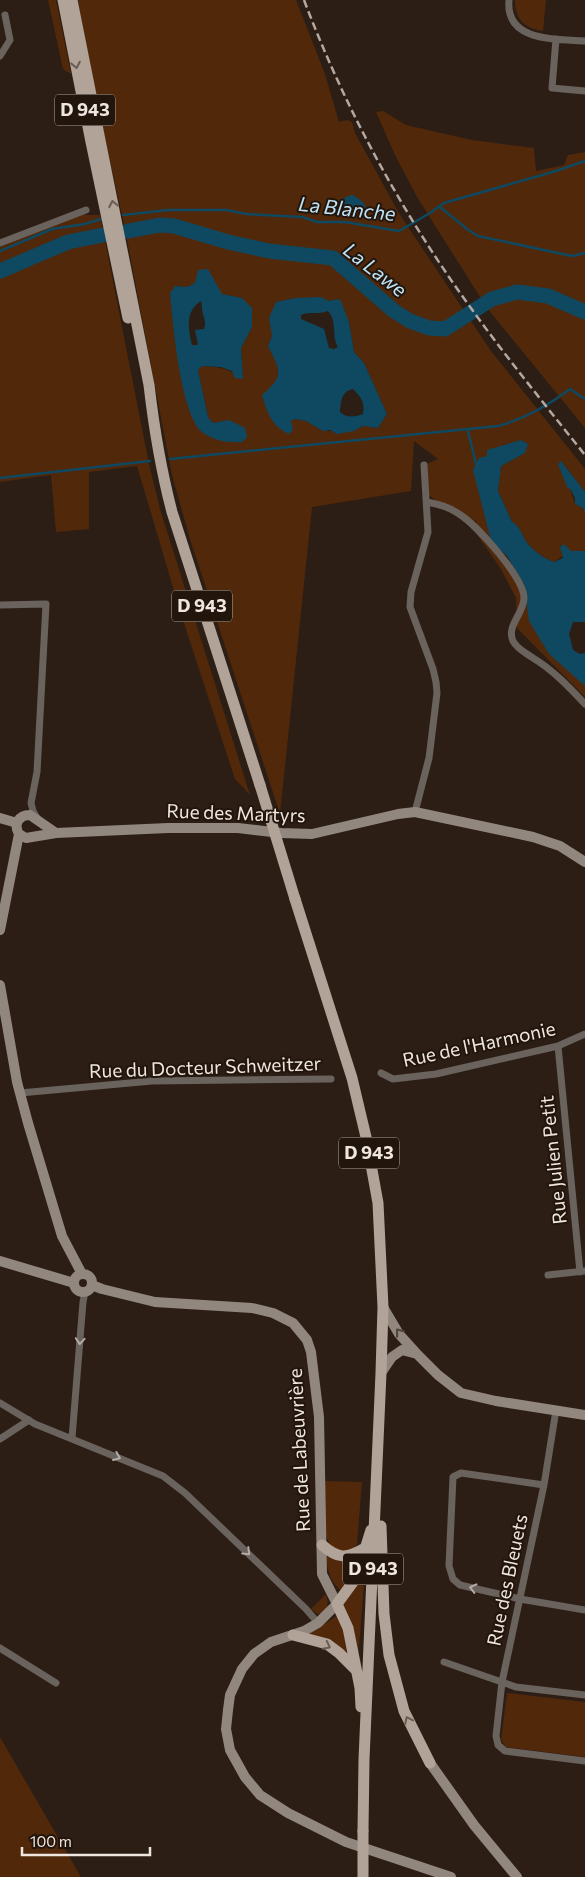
<svg xmlns="http://www.w3.org/2000/svg" width="585" height="1877" viewBox="0 0 585 1877" font-family="Commissioner,sans-serif">
  <style>
    .green { fill: #51280a; fill-rule: evenodd }
    .water { fill: #0e4961; fill-rule: evenodd }
    .lines { fill: none; stroke-linecap: round; stroke-linejoin: round }
    .stream { stroke: #0e4961; stroke-width: 2.5 }
    .river { stroke: #0e4961; stroke-width: 15 }
    .street { stroke: #69625d; stroke-width: 7 }
    .secondary { stroke: #92877e; stroke-width: 10 }
    .primary { stroke: #b1a398; stroke-width: 11 }
    .rail { stroke: #b4a9a2; stroke-width: 2.5; stroke-dasharray: 8 4; stroke-linecap: butt }
    .primary-bridge { stroke: #b1a398; stroke-width: 11 }
    .oneway { stroke: #6a5c52 }
    .oneway2 { stroke: #4f433a }
    .oneway3 { stroke: #b3aba5 }
    .labels { text-anchor: middle; stroke-width: 4; stroke-linejoin: round; paint-order: stroke }
    .shield { fill: #22150c; stroke: #b2a7a0; stroke-width: 1 }
    .shield-label { font-size: 18px; font-weight: bold; fill: #f0e6e0 }
    .street-label { font-size: 19px; fill: #f0e6e0; stroke: #22150c }
    .water-label { font-size: 20px; font-style: italic; fill: #bfe3f7; stroke: #22150c }
  </style>
  <rect width="100%" height="100%" fill="#2c1e15"/>
  <!-- green -->
  <path class="green" d="M48 0H56L71 74 63 69Z
    M78 0H296L325 74 339 122 347 120 352 122 355 133 400 215 491 351 585 469V492L561 461 575 504 583 508 585 514V551H570L554 562C544 558 536 553 528 544 522 537 521 526 512 522L498 491 501 466 525 453 503 444 491 541C508 557 522 574 526 597L576 676 585 686V697L517 628 516 598 501 569 478 536 476 520 471 525 427 494 424 465 438 459 414 441 411 491 312 507 280 814 190 539 172 475 124 224 94 88ZM195 283 222 294 242 298 252 327 241 348 243 379C228 368 220 367 202 366L198 370 208 417 213 423 229 420 202 432 175 286 187 287ZM295 298 329 301 338 299 349 322 354 352 364 363 387 414 378 428 363 426 354 431H323L306 421 293 419 291 421 274 386C283 372 275 359 268 346L272 336 276 302Z
    M515 0H546L543 31C525 28 515 20 515 0Z
    M383 111 406 125 472 140 534 148 536 171 564 165 568 155 585 152V428L487 308 417 197 395 155 376 112Z
    M82 215H100L149 464 160 509 250 795 235 779 180 611 137 466 89 472V529L56 532 51 475 0 482V247L57 223Z
    M324 1481 362 1482 357 1544 349 1553H339L330 1546 326 1535Z
    M326 1552 359 1556 346 1588 340 1590C328 1579 327 1567 326 1552Z
    M358 1581 364 1584 358 1660 342 1605Z
    M326 1594C328 1602 329 1607 323 1613L317 1614 311 1609Z
    M340 1614 353 1661 307 1635Z
    M507 1693 585 1702V1757L506 1747 501 1740Z
    M0 1737 81 1877H0Z"/>
  <!-- water -->
  <path class="water" d="M353 195C359 199 367 203 366 211L363 212C354 207 343 210 333 207L332 204C340 202 345 196 353 195Z
    M208 269 222 294 242 298 252 308V327L241 348 243 379 235 378 232 371 221 367 202 366 198 370 208 417 213 423 229 420 245 428 247 437 242 442C228 443 214 441 202 432 180 413 173 323 170 293L175 286 187 287 195 283 198 270ZM201 301C202 304 202 307 202 309 203 317 207 321 204 329L195 330 198 345H192C188 329 185 311 201 301Z
    M321 297 329 301 338 299 341 301 349 322 354 352 364 363 387 414 378 428 363 426 354 431 337 434 330 430 323 431 306 421 294 419 291 421 293 430 289 434C272 427 267 412 262 395 285 376 280 370 268 346L272 336 269 318 276 302 295 298ZM328 311C338 322 331 336 338 347L334 349 329 348 324 329 301 319V315C311 311 317 315 328 311ZM353 389C361 397 365 402 363 414 355 417 346 418 340 412 341 402 341 391 353 389Z
    M521 440 528 444 525 453 501 466 498 491 512 522C521 526 522 537 528 544 536 553 544 558 554 562L563 558 560 547 564 544 571 551H585V622H573L569 634 573 650 580 654 585 653V686L549 654 529 621 524 584 507 556 491 541 473 470 479 458 487 456V450Z
    M561 461 585 492V514L583 508 575 504V498L571 490 567 487 558 464Z"/>
  <g class="lines">
    <!-- stream -->
    <path class="stream" d="M440 207 467 229 478 236 572 256 585 253
      M123 215 168 210H226L247 214 302 217 317 222H345L399 231 430 213 444 203 556 171 585 161
      M0 251 52 229 85 224 101 219
      M468 431 476 464
      M170 459 498 426C524 419 549 405 570 389L585 399
      M0 478 150 461"/>
    <!-- river -->
    <path class="river" d="M128 231 160 225 174 226 228 242 269 251 333 258 394 311 410 321 429 328 445 329 492 299 517 292 548 296 585 312
      M0 271 68 242 103 235"/>
    <!-- street -->
    <path class="street" d="M509 0C505 42 556 39 585 41
      M556 39 552 88 585 91
      M0 56 10 40 5 15
      M0 243 86 210
      M427 502C439 504 449 507 459 514 477 525 524 578 524 598 524 613 506 626 513 641 517 649 526 653 533 658 553 670 569 687 585 704
      M0 605 46 604 37 772 31 803 33 811 37 818
      M415 812 429 758 437 693 436 682 433 669 410 607 411 592 428 532 424 465
      M558 1046 580 1272
      M381 1073 393 1079 436 1074 558 1046 585 1034
      M20 1093 152 1081 331 1079
      M548 1275 585 1271
      M0 1403 35 1424 163 1476 185 1493 306 1609 318 1623
      M556 1410 544 1485 461 1473 453 1477 449 1566 453 1579 460 1585 520 1599 585 1610
      M72 1438 83 1302 85 1292
      M0 1439 29 1420
      M544 1485 502 1682 496 1736 498 1745 505 1751 585 1761
      M0 1648 56 1683
      M444 1662 516 1687 585 1695"/>
    <!-- secondary -->
    <path class="secondary" d="M0 818 17 823
      M56 833 30 815C19 815 13 824 19 834L26 838 56 833 168 828H238L281 833 312 834 398 814 415 812 533 837 560 846 585 862
      M0 930 19 834
      M0 985 17 1082 28 1123 62 1236 82 1274
      M0 1261 74 1283
      M74 1283a9 9 0 1 1 18 0a9 9 0 1 1-18 0Z
      M92 1285 102 1289 155 1302 252 1308 273 1313 293 1323 307 1340 311 1352 319 1417 322 1574 337 1604 318 1623 304 1631 271 1642 254 1654 242 1669 230 1695 228 1710 226 1729 230 1750 245 1777 260 1795 288 1813 346 1842 451 1877
      M383 1307 399 1334 418 1355 438 1375 461 1393 496 1401 585 1415
      M381 1373 392 1357 402 1350 417 1354
      M430 1763 474 1825 517 1877"/>
    <!-- primary -->
    <path class="primary" d="M63 0 91 142 128 318
      M72 0 149 385C154 428 161 470 172 512L260 785
      M295 899 352 1078 366 1137 378 1203 383 1307 381 1373 364 1759 363 1831
      M381 1526 384 1614 389 1655 404 1711 430 1763
      M322 1545C338 1559 346 1559 365 1548
      M293 1635 327 1644 339 1653 355 1669
      M361 1707 360 1688 348 1628 337 1604 356 1578 371 1530"/>
    <!-- rail -->
    <path class="rail" d="M304 0C343 103 395 200 458 290 498 347 542 401 585 455"/>
    <!-- primary-bridge -->
    <path class="primary-bridge" d="M260 785 295 899
      M363 1831V1877"/>
  </g>
  <!-- one-way arrows -->
  <defs><path id="oneway-chevron" d="M-2-3.5L2.5 0L-2 3.5" fill="none" stroke-width="1.6" stroke-linecap="round" stroke-linejoin="round" transform="scale(1.25)"/></defs>
  <g class="oneway">
    <use href="#oneway-chevron" transform="translate(76 65) rotate(79)"/>
    <use href="#oneway-chevron" transform="translate(113 204) rotate(-101)"/>
    <use href="#oneway-chevron" transform="translate(327 1646) rotate(27)"/>
    <use href="#oneway-chevron" transform="translate(408 1720) rotate(-116)"/>
  </g>
  <use class="oneway2" href="#oneway-chevron" transform="translate(399 1332) rotate(-128)"/>
  <g class="oneway3">
    <use href="#oneway-chevron" transform="translate(80 1341) rotate(94)"/>
    <use href="#oneway-chevron" transform="translate(117 1457) rotate(23)"/>
    <use href="#oneway-chevron" transform="translate(247 1552) rotate(44)"/>
    <use href="#oneway-chevron" transform="translate(473 1588) rotate(-166)"/>
  </g>
  <g class="labels">
    <!-- shield labels -->
    <g class="shield">
      <rect x="55" y="94.5" width="60" height="31" rx="4"/>
      <rect x="172" y="590.5" width="60" height="31" rx="4"/>
      <rect x="339" y="1137.5" width="60" height="31" rx="4"/>
      <rect x="343" y="1553.5" width="60" height="31" rx="4"/>
    </g>
    <g class="shield-label">
      <text x="85" y="116">D 943</text>
      <text x="202" y="612">D 943</text>
      <text x="369" y="1159">D 943</text>
      <text x="373" y="1575">D 943</text>
    </g>
    <!-- street labels -->
    <g class="street-label">
      <text transform="translate(236 813) rotate(2)" y="7">Rue des Martyrs</text>
      <text transform="translate(479 1044) rotate(-12)" y="7">Rue de l'Harmonie</text>
      <text transform="translate(205 1067) rotate(-2)" y="7">Rue du Docteur Schweitzer</text>
      <text transform="translate(553 1160) rotate(-96)" y="7">Rue Julien Petit</text>
      <text transform="translate(299 1450) rotate(-93)" y="7">Rue de Labeuvrière</text>
      <text transform="translate(507 1580) rotate(-78)" y="7">Rue des Bleuets</text>
    </g>
    <!-- water labels -->
    <g class="water-label">
      <text transform="translate(347 209) rotate(6)" y="7">La Blanche</text>
      <text transform="translate(375 270) rotate(38)" y="7">La Lawe</text>
    </g>
  </g>
  <!-- scale -->
  <path d="M22 1847v8h128v-8" fill="none" stroke="#f0e6e0" stroke-width="2.5"/>
  <text x="30" y="1847" font-size="15" fill="#f0e6e0" stroke="#22150c" stroke-width="4" paint-order="stroke">100 m</text>
</svg>
